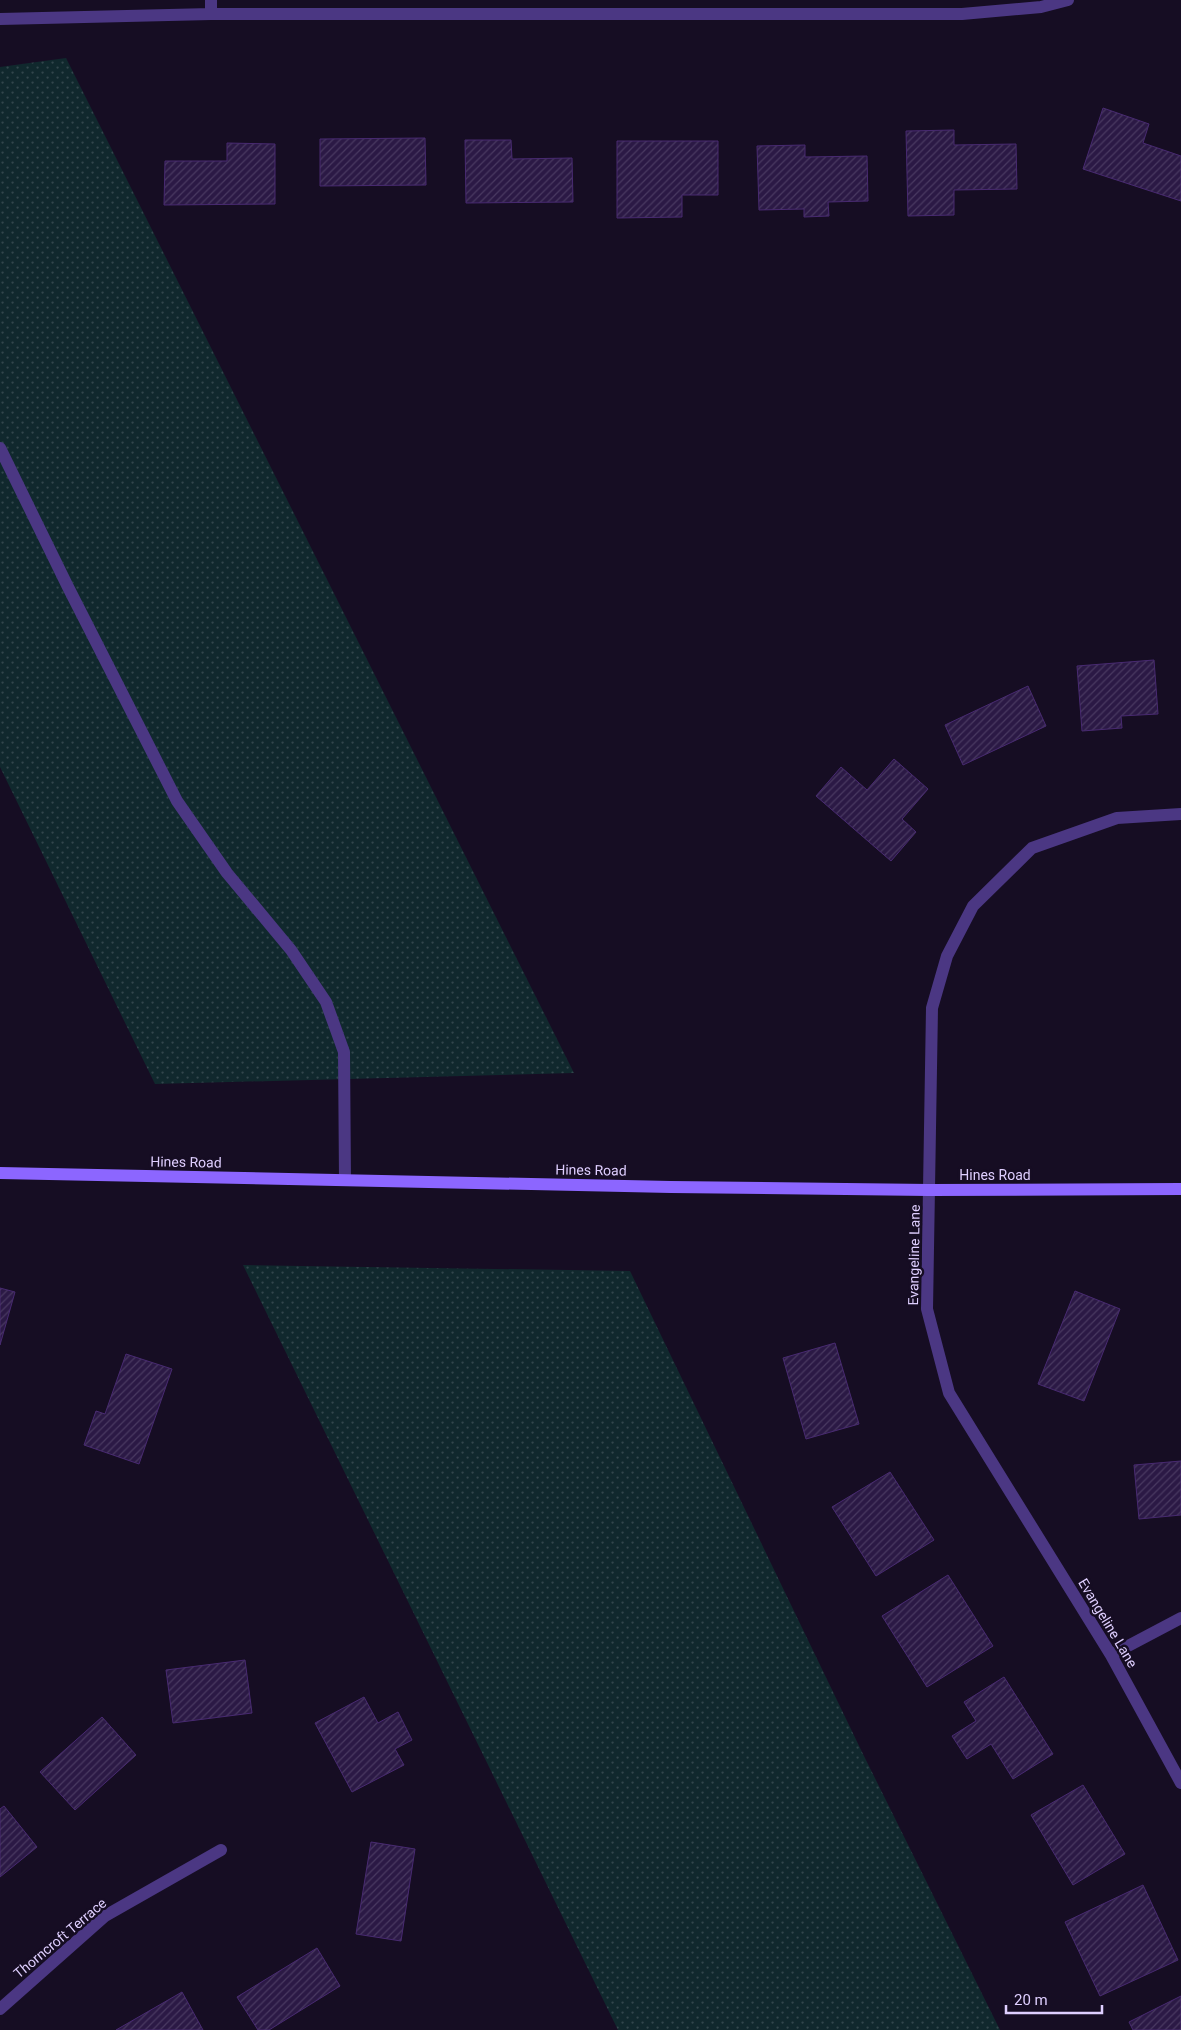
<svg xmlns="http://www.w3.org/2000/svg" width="1181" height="2030" viewBox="0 0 1181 2030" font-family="Roboto,sans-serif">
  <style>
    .grass { fill: url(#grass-dots) }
    .building { fill: url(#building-hatch); stroke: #482a71 }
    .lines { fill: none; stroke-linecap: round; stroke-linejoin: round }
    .lane { stroke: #4b3783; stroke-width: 12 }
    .street { stroke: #4b3783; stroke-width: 12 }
    .secondary { stroke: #8c66ff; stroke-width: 12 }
    .labels { text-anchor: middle; stroke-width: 5; stroke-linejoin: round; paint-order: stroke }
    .street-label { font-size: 14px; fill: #dfcfff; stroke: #160d23 }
  </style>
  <defs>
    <pattern id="grass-dots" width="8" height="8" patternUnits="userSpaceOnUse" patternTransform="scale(1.25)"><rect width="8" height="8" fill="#10282d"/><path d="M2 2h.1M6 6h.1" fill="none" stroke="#32464c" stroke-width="1.8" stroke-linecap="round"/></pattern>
    <pattern id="building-hatch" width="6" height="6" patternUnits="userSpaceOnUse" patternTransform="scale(1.25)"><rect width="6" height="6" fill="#2b1945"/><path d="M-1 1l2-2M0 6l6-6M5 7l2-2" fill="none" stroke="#493961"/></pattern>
  </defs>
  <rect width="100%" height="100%" fill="#160d23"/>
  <!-- grass -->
  <path class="grass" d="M66 58 574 1073 155 1084 0 767V67Z
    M243 1265 630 1271 862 1752 1000 2030H618Z"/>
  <!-- building -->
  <path class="building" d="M1103 108 1149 124 1143 143 1181 156V201L1083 169Z
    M954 130V145L1016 144 1017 189 954 190V215L908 216 906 131Z
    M425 138 426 185 320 186V139Z
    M465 140H511L512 159 572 158 573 202 466 203Z
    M617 141H718V195H682V217L617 218Z
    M227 143 275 144V204L164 205 165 161H227Z
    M805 145V157L867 156 868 201 828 202 829 216 804 217V209L759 210 757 146Z
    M1154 660 1158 714 1121 716 1122 728 1082 731 1077 666Z
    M1028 686 1046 726 963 765 945 725Z
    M894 759 928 789 902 819 916 832 891 861 816 796 841 767 867 790Z
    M0 1288 15 1292 0 1345Z
    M1075 1291 1120 1309 1084 1401 1038 1384Z
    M835 1343 859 1424 806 1439 783 1358Z
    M126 1354 172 1369 139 1464 84 1445 96 1411 105 1414Z
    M1181 1461V1515L1139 1519 1134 1465Z
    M890 1472 934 1540 876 1576 832 1507Z
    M948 1575 993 1646 927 1687 882 1616Z
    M245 1660 252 1713 173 1723 166 1670Z
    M1004 1677 1053 1754 1013 1779 991 1744 967 1759 952 1736 976 1721 964 1702Z
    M364 1697 378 1723 398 1712 412 1740 395 1749 404 1765 352 1792 315 1723Z
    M102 1717 136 1755 75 1810 40 1772Z
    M1083 1785 1125 1854 1073 1885 1031 1815Z
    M4 1806 37 1847 0 1877V1809Z
    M371 1842 415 1849 401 1941 356 1934Z
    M1143 1885 1178 1960 1100 1996 1065 1922Z
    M317 1948 340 1986 269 2030H258L237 1997Z
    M182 1992 203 2030H116Z
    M1181 1996V2030H1133L1129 2022Z"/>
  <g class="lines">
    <!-- lane -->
    <path class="lane" d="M0 448 68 587 177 801 227 873 291 950 326 1002 344 1052 345 1180"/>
    <!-- street -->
    <path class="street" d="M211 0V14
      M0 19 211 14H962L1041 7 1068 0
      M1181 814 1117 818 1032 848 973 906 947 956 932 1008 927 1309 949 1393 1111 1655 1181 1783
      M1111 1655 1181 1618
      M0 2009 105 1916 221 1850"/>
    <!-- secondary -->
    <path class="secondary" d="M0 1173 671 1187 929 1190 1181 1189"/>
  </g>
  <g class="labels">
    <!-- street labels -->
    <g class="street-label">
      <text transform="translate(186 1162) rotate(1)" y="5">Hines Road</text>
      <text transform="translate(591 1170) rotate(1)" y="5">Hines Road</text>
      <text x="995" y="1180">Hines Road</text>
      <text transform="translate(914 1255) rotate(-89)" y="5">Evangeline Lane</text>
      <text transform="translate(1108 1623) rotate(59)" y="5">Evangeline Lane</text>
      <text transform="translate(60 1938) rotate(-40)" y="5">Thorncroft Terrace</text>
    </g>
  </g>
  <!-- scale -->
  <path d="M1006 2005v8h96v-8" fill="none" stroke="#dfcfff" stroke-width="2.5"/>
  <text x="1014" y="2005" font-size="15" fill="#dfcfff" stroke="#160d23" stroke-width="4" paint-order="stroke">20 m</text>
</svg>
